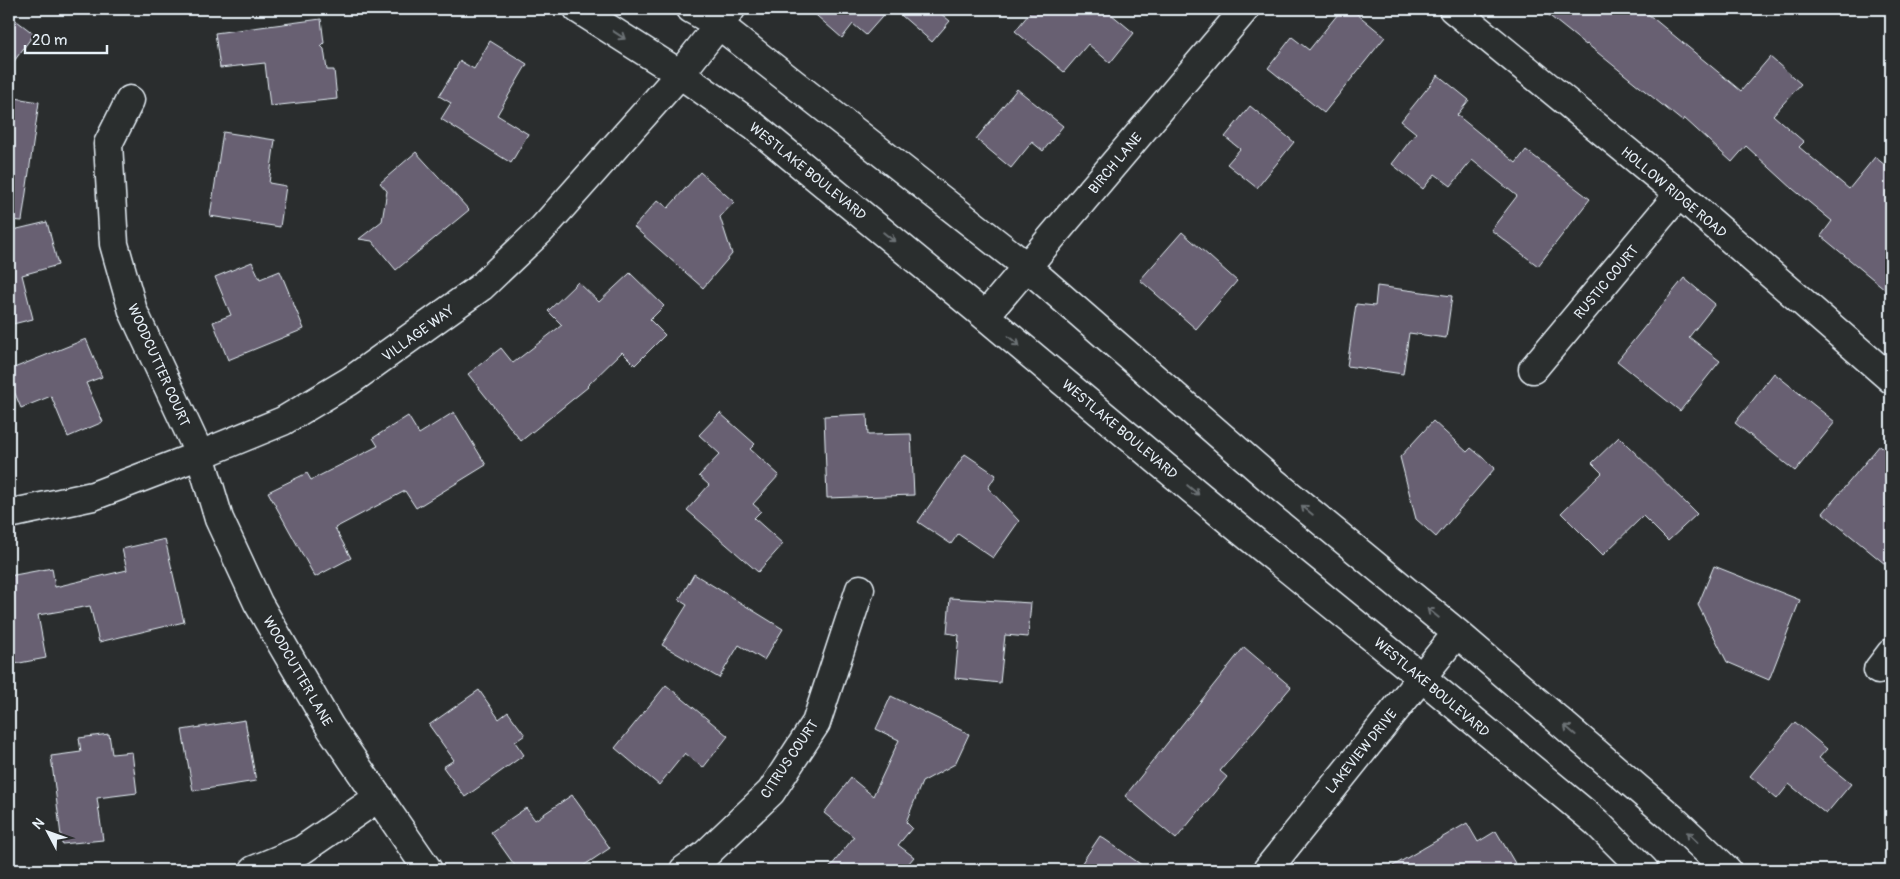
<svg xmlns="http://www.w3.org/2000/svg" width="1900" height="879" viewBox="0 0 1900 879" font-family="Pangolin,sans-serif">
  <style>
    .building { fill: #676072; stroke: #e8f1f8 }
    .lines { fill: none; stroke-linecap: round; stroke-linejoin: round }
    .minor-casing { stroke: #e8f1f8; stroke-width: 31 }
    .minor { stroke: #2a2d2e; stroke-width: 28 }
    .oneway { stroke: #6c7275 }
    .labels { text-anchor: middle; stroke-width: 4.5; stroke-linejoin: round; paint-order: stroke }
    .street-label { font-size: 14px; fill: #e8f1f8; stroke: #2a2d2e }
  </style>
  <rect width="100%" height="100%" fill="#2a2d2e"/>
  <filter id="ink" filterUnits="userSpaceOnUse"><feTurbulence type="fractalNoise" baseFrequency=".02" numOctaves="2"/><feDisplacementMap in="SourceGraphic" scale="10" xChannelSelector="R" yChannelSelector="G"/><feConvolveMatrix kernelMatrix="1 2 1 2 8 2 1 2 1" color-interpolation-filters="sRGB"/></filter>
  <g filter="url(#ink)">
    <!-- building -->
    <path class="building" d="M809 9H889L866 35 853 24 842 38Z
      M894 9H935L950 21 932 42Z
      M1033 9H1105L1134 33 1110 63 1088 44 1064 72 1015 31Z
      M1342 9H1351L1385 37 1324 113 1268 68 1292 37 1309 50Z
      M1541 9H1642L1741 91 1770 57 1801 84 1773 115 1804 142 1799 147 1849 189 1875 157 1891 170V294L1821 236 1832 221 1793 189 1746 146 1732 162 1684 118 1682 121 1587 44 1586 45Z
      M9 15 34 34 9 68Z
      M321 19 324 43 321 46 324 49 327 70H334L337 99 270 106 265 63 220 68 215 33Z
      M490 41 527 64 497 115 528 134 511 163 441 119 451 103 439 96 460 61 474 69Z
      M1438 75 1469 100 1457 115 1516 163 1526 150 1590 199 1538 266 1491 230 1517 196 1472 160 1451 186 1435 174 1423 189 1392 164 1416 133 1401 121Z
      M1017 89 1063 126 1043 151 1032 142 1011 168 976 139Z
      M9 97 39 102 22 221 9 220Z
      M1250 106 1294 142 1257 188 1227 164 1240 149 1225 137Z
      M223 132 275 140 269 183 286 186 280 227 210 216Z
      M416 152 469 210 396 270 372 241 359 239 382 221 387 191 380 183Z
      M700 172 734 202 720 217 732 254 703 288 634 227 658 200 668 208Z
      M47 222 58 265 22 275 33 319 9 325V231Z
      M1182 232 1237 281 1196 329 1140 280Z
      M252 262 260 279 280 271 304 329 228 360 213 322 231 315 215 277Z
      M630 273 664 306 650 320 665 335 635 365 622 352 587 386 588 387 521 441 468 374 501 348 513 363 562 325 548 311 578 282 599 302Z
      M1684 278 1715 304 1689 337 1720 361 1680 411 1617 361Z
      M1377 286 1452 296 1446 338 1409 333 1403 374 1347 366 1356 304 1375 306Z
      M86 339 102 377 86 383 103 422 68 437 51 396 21 408 9 379V370Z
      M1774 373 1835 422 1795 471 1735 423Z
      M454 412 486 465 416 508 405 491 335 528 351 558 315 577 268 492 307 473 311 480 378 446 373 438 408 416 419 434Z
      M720 413 755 444 750 449 779 475 753 504 761 511 754 518 783 544 758 572 687 510 709 485 699 476 720 454 699 435Z
      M867 414 868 435 911 434 914 495 827 498 824 416Z
      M1433 421 1467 452 1471 448 1495 468 1436 537 1416 519 1400 457Z
      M1619 437 1697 514 1668 541 1643 516 1603 555 1561 513 1602 473 1592 463Z
      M1880 445 1891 455V569L1823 513Z
      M965 454 996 475 988 488 1019 521 993 558 958 534 951 544 918 522Z
      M165 539 184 622 99 642 90 606 38 615 46 658 9 665V576L52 568 55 587 127 570 122 549Z
      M1714 566 1800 600 1769 680 1727 662 1698 605Z
      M694 574 783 629 764 660 739 645 719 678 662 645 687 605 679 600Z
      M950 598 1031 603 1028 637 1005 635 1000 683 955 678 959 635 947 633Z
      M1244 647 1291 687 1220 771 1227 777 1176 839 1125 796Z
      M666 685 728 736 703 768 685 753 659 785 615 748Z
      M479 690 499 719 508 712 525 735 515 742 524 755 465 797 443 767 454 760 429 725Z
      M891 696 969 734 955 764 922 782 906 822 912 828 898 845 914 857 903 870H828L854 837 824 813 851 778 873 796 899 740 876 729Z
      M245 720 256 781 193 791 182 730Z
      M1795 722 1827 749 1819 758 1851 784 1826 814 1789 784 1777 799 1750 776Z
      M109 734 112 754 132 752 137 793 97 798 103 840 62 844 51 756 81 752 79 738Z
      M572 795 610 848 577 870H518L491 832 526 808 535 820Z
      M1467 823 1478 842 1496 831 1519 870H1386Z
      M1100 836 1149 870H1077Z"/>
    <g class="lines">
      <defs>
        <path id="minor" d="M578 9 680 74 754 126 985 316 1232 523 1421 677 1596 822 1644 870
          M691 9 718 24 1027 267 1269 478 1457 633 1672 818 1727 870
          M1453 9 1679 194 1891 379
          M130 100 108 144 114 244 133 311 200 455 219 519 258 603 330 727 428 870
          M985 316 1245 9
          M1533 369 1679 194
          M9 514 93 496 200 455 283 421 350 381 481 287 542 229 680 74 731 9
          M1878 670 1891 653
          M254 870 302 850 379 797
          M684 870 705 855 771 792 816 723 860 589
          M1267 870 1457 633"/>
      </defs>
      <!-- minor casing -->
      <use href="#minor" class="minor-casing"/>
      <!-- minor -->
      <use href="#minor" class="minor"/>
    </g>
    <!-- one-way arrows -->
    <defs><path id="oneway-shaft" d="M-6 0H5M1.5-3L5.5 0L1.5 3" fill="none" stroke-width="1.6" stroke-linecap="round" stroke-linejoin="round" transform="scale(1.25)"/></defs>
    <g class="oneway">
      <use href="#oneway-shaft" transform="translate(619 35) rotate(33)"/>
      <use href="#oneway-shaft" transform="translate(889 237) rotate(39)"/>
      <use href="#oneway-shaft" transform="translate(1014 341) rotate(40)"/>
      <use href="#oneway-shaft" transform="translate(1193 490) rotate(40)"/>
      <use href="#oneway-shaft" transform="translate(1307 510) rotate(-141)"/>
      <use href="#oneway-shaft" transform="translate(1433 613) rotate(-141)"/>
      <use href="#oneway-shaft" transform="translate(1570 730) rotate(-139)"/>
      <use href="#oneway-shaft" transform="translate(1692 837) rotate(-137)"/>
    </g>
  </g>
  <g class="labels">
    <!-- street labels -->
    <g class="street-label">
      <text transform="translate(1115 163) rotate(-50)" y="5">BIRCH LANE</text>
      <text transform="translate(808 171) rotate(39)" y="5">WESTLAKE BOULEVARD</text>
      <text transform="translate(1674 192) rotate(40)" y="5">HOLLOW RIDGE ROAD</text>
      <text transform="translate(1606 282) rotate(-50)" y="5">RUSTIC COURT</text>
      <text transform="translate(418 333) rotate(-36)" y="5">VILLAGE WAY</text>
      <text transform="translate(159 365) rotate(66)" y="5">WOODCUTTER COURT</text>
      <text transform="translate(1120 429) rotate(40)" y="5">WESTLAKE BOULEVARD</text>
      <text transform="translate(298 671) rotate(60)" y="5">WOODCUTTER LANE</text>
      <text transform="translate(1432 687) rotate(40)" y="5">WESTLAKE BOULEVARD</text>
      <text transform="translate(1361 751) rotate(-51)" y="5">LAKEVIEW DRIVE</text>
      <text transform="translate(789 759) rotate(-56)" y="5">CITRUS COURT</text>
    </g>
  </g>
  <!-- margin -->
  <rect width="1900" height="879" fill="none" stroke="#2a2d2e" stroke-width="30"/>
  <rect x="15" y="15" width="1870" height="849" fill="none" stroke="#e8f1f8" stroke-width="2" filter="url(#ink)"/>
  <!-- north arrow -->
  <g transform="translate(48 832) rotate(311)" stroke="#2a2d2e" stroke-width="4" paint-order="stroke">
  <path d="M0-4L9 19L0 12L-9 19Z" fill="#e8f1f8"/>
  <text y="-8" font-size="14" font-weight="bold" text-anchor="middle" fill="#e8f1f8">N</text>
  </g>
  <!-- scale -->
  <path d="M25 45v8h82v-8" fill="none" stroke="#e8f1f8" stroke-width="2.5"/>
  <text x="32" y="45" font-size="15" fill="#e8f1f8" stroke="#2a2d2e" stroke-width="4" paint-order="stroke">20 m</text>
</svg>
